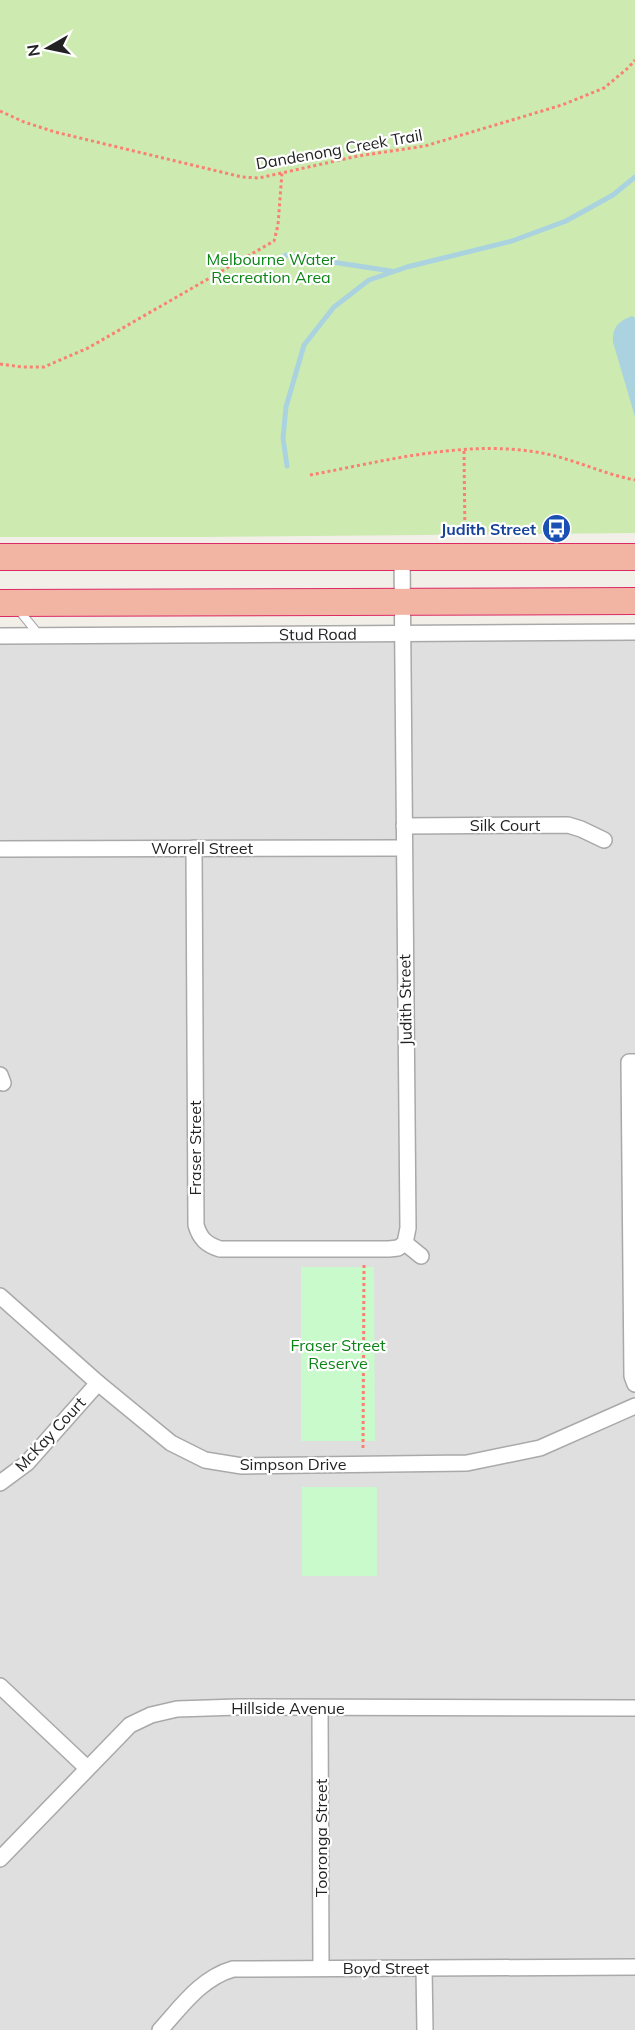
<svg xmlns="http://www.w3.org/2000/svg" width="635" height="2030" viewBox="0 0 635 2030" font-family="Mulish,sans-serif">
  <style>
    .residential { fill: #e0dfdf }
    .grass { fill: #cdebb0 }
    .park { fill: #c8facc }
    .water { fill: #aad3df }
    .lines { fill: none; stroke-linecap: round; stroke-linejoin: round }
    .stream { stroke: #aad3df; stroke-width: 5 }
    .service-casing { stroke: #a9a9a9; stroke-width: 10 }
    .minor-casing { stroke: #a9a9a9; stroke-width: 18 }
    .trunk-casing { stroke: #dc2a67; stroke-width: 28 }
    .path { stroke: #fa8072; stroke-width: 3; stroke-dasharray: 3 3; stroke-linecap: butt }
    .service { stroke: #fff; stroke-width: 8 }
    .minor { stroke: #fff; stroke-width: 15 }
    .trunk { stroke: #f2b4a3; stroke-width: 26 }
    .labels { text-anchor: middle; stroke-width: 4.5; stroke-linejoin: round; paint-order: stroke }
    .street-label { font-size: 16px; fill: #222; stroke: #fff }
    .park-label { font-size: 16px; fill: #0c8416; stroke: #fff }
    .transit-label { font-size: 16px; font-weight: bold; fill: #164399; stroke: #fff; text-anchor: end }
  </style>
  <rect width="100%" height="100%" fill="#f2efe9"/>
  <!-- residential -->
  <path class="residential" d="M635 639V2030H0V643Z"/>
  <!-- grass -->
  <path class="grass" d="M0 0H635V533L207 537H0Z"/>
  <!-- park -->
  <path class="park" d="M301 1267H374L375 1441H301Z
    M302 1487H377V1576H302Z"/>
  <!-- water -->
  <path class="water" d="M632 316 635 318V417L613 342C612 327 619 321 632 316Z"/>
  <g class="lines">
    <!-- stream -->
    <path class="stream" d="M286 255 391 271
      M287 466 283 438 286 407 304 345 334 307 369 280 407 267 512 241 566 221 613 195 635 177"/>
    <defs>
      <path id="service" d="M18 609 39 635"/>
      <g id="minor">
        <path d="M402 556 408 1228 405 1243"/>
        <path id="s1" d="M0 636 635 632"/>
        <path d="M404 826 568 825 581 829 604 840"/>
        <path d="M194 848 196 1225C200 1239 207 1245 220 1249H389L398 1248 405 1243"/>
        <path d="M0 849 404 848"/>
        <path d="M635 1062H629L632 1376 635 1384"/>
        <path d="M0 1075 3 1083"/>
        <path d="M405 1243 421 1256"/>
        <path d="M0 1296 98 1383 171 1443 205 1460 242 1466 467 1463 540 1448 635 1406"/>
        <path d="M0 1483 27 1463 98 1383"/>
        <path d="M0 1686 87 1768"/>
        <path d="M320 1708 321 1967"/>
        <path d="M0 1859 130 1725 151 1715 177 1709 238 1707 635 1708"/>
        <path d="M424 1968 425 2030"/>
        <path d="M160 2030C181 2007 201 1978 233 1969L635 1967"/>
      </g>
      <path id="trunk" d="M0 557H635
        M0 603 635 601"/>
    </defs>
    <!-- service casing -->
    <use href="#service" class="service-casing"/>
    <!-- minor casing -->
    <use href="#minor" class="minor-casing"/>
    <!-- trunk casing -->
    <use href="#trunk" class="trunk-casing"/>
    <!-- path -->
    <path class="path" d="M0 111 24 122 55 132 242 177 259 178 358 156 425 146 562 105 604 88 628 68 635 60
      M0 364 22 367H44L88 348 274 241 278 225 282 172
      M464 451 465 537
      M310 475C385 461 466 439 542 453 574 459 603 474 635 480
      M363 1448 364 1263"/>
    <!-- service -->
    <use href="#service" class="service"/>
    <!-- minor -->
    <use href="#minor" class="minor"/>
    <!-- trunk -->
    <use href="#trunk" class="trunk"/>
  </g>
  <!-- icons -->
  <defs>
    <symbol id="bus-disc" viewBox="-11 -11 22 22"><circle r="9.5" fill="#1a4fb4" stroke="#fff"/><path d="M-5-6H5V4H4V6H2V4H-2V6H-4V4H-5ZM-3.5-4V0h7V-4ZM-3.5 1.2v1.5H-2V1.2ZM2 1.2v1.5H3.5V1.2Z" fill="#fff"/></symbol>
  </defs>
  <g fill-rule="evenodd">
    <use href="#bus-disc" x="540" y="512" width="33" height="33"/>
  </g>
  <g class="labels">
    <!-- street labels -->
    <g class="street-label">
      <text transform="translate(339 149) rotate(-10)" y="6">Dandenong Creek Trail</text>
      <text dy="6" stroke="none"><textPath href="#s1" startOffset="318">Stud Road</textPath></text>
      <text x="505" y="831">Silk Court</text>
      <text x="202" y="854">Worrell Street</text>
      <text transform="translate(405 1000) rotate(-91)" y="6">Judith Street</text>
      <text transform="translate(195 1148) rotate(-90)" y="6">Fraser Street</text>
      <text transform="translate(50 1434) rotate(-47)" y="6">McKay Court</text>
      <text x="293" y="1470">Simpson Drive</text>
      <text x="288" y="1714">Hillside Avenue</text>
      <text transform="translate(321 1838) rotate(-90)" y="6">Tooronga Street</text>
      <text x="386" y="1974">Boyd Street</text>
    </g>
    <!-- park labels -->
    <g class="park-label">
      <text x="271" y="265">Melbourne Water<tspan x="271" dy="18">Recreation Area</tspan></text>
      <text x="338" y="1351">Fraser Street<tspan x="338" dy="18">Reserve</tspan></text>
    </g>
    <!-- transit labels -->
    <g class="transit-label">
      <text x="536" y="535">Judith Street</text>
    </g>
  </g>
  <!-- north arrow -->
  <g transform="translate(48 48) rotate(261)" stroke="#ffffff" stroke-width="4.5" paint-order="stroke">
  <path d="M0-4.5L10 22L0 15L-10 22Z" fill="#222222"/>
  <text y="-9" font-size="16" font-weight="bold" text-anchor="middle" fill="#222222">N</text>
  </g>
</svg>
